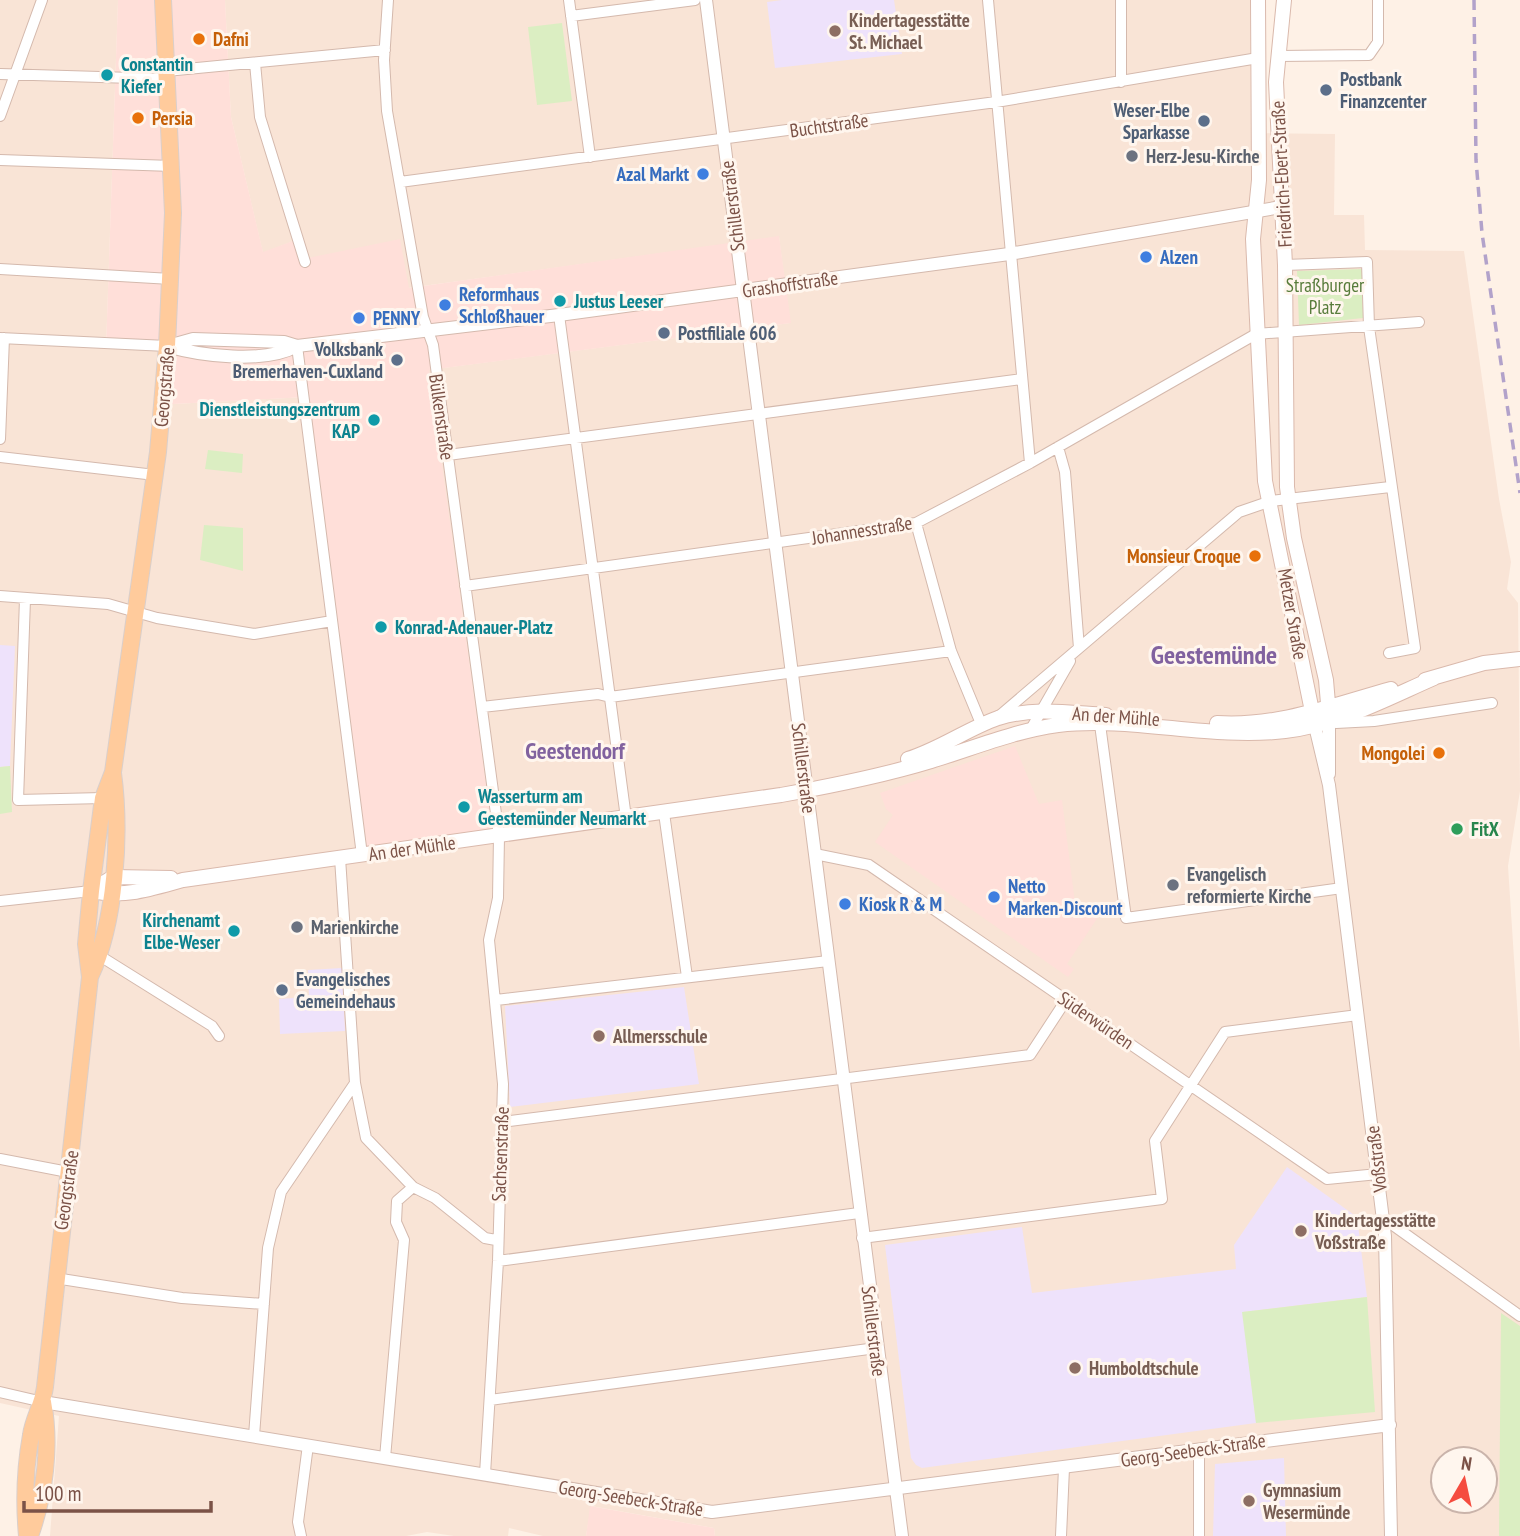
<svg xmlns="http://www.w3.org/2000/svg" width="1520" height="1536" viewBox="0 0 1520 1536" font-family="'PT Sans Narrow',sans-serif">
  <style>
    .residential { fill: #f9e4d6; fill-rule: evenodd }
    .commercial { fill: #ffdfd9 }
    .education { fill: #eee2fb }
    .green { fill: #dbeec2 }
    .lines { fill: none; stroke-linecap: round; stroke-linejoin: round }
    .minor-casing { stroke: #d4b9ad; stroke-width: 12 }
    .tertiary-casing { stroke: #d4b9ad; stroke-width: 14 }
    .secondary-casing { stroke: #dab9ac; stroke-width: 16 }
    .primary-casing { stroke: #dacfcb; stroke-width: 18 }
    .minor { stroke: #fff; stroke-width: 10 }
    .tertiary { stroke: #fff; stroke-width: 12 }
    .secondary { stroke: #fff; stroke-width: 14 }
    .primary { stroke: #ffcb9c; stroke-width: 16 }
    .rail { stroke: #b2a2ca; stroke-width: 3.5; stroke-dasharray: 10 7; stroke-linecap: butt }
    .education-dot { fill: #8d6e63; stroke: #fff6ee; stroke-width: 2.5 }
    .food-dot { fill: #e8710a; stroke: #fff6ee; stroke-width: 2.5 }
    .culture-dot { fill: #0f9aa8; stroke: #fff6ee; stroke-width: 2.5 }
    .service-dot { fill: #5c6f8a; stroke: #fff6ee; stroke-width: 2.5 }
    .worship-dot { fill: #6b7280; stroke: #fff6ee; stroke-width: 2.5 }
    .shop-dot { fill: #3f7fe0; stroke: #fff6ee; stroke-width: 2.5 }
    .leisure-dot { fill: #2e9e5b; stroke: #fff6ee; stroke-width: 2.5 }
    .labels { text-anchor: middle; stroke-width: 6; stroke-linejoin: round; paint-order: stroke }
    .education-label { font-size: 19px; font-weight: bold; fill: #785e54; stroke: #fff6ee; text-anchor: start }
    .food-label { font-size: 19px; font-weight: bold; fill: #c56008; stroke: #fff6ee; text-anchor: start }
    .culture-label { font-size: 19px; font-weight: bold; fill: #0d838f; stroke: #fff6ee; text-anchor: start }
    .service-label { font-size: 19px; font-weight: bold; fill: #4e5e75; stroke: #fff6ee; text-anchor: start }
    .street-label { font-size: 19px; fill: #7b5247; stroke: #fff6ee }
    .worship-label { font-size: 19px; font-weight: bold; fill: #5b616d; stroke: #fff6ee; text-anchor: start }
    .shop-label { font-size: 19px; font-weight: bold; fill: #366cbe; stroke: #fff6ee; text-anchor: start }
    .park-label { font-size: 19px; fill: #587c3b; stroke: #fff6ee }
    .leisure-label { font-size: 19px; font-weight: bold; fill: #27864d; stroke: #fff6ee; text-anchor: start }
    .quarter-label { font-size: 23px; font-weight: bold; fill: #81629f; stroke: #fff6ee }
    .district-label { font-size: 26px; font-weight: bold; fill: #81629f; stroke: #fff6ee }
  </style>
  <rect width="100%" height="100%" fill="#fef1e6"/>
  <!-- residential -->
  <path class="residential" d="M0 0H118L106 348 161 349 154 405 307 397 493 834 428 370 790 323 779 237 408 288 307 258 301 238 263 253 231 117 225 0H1250L1251 133 1335 134 1334 215H1364L1365 250 1464 251 1499 499 1511 562 1507 589 1518 603 1520 791 1508 866 1520 1051V1536H715L714 1528 591 1506 586 1536H543L509 1528 508 1536H454L427 1532 406 1536H50L59 1416 0 1403ZM1443 1459H1485V1501H1443Z"/>
  <!-- commercial -->
  <path class="commercial" d="M118 0H225L231 117 263 252 301 238 308 258 400 239 409 288 779 236 791 323 429 370 493 835 365 852 307 397 154 405 161 349 106 348Z
    M1015 746 1039 804 1062 800 1075 903 1098 917 1067 964 1074 969 1068 977 875 842 893 815 886 809 880 793Z
    M590 1506 714 1528 715 1536H586Z"/>
  <!-- education -->
  <path class="education" d="M782 0H894L902 54 775 68 767 2Z
    M0 645 15 646 10 766 0 767Z
    M342 968 345 1031 280 1034 279 999 309 997 308 970Z
    M684 987 699 1084 510 1107 505 1006Z
    M1287 1167 1357 1217 1367 1297 1243 1312 1256 1423 922 1468 916 1465 911 1458 885 1245 1022 1227 1032 1293 1236 1269 1234 1245Z
    M1284 1458 1286 1536H1213L1215 1464Z"/>
  <!-- green -->
  <path class="green" d="M562 23 572 101 537 105 528 27Z
    M1362 269 1363 318 1299 325 1297 271Z
    M208 450 243 454 242 473 205 469Z
    M204 525 243 528V571L200 560Z
    M10 766 12 812 0 814V767Z
    M1367 1297 1375 1412 1256 1423 1242 1312Z
    M1501 1313 1520 1326V1536H1499Z"/>
  <g class="lines">
    <defs>
      <path id="minor" d="M388 0 384 60 387 111 423 317 433 345 499 836 498 898 489 940 503 1084 498 1261 485 1474
        M569 0 590 157
        M988 0 1030 463
        M1121 0V82
        M571 16 695 0
        M1279 56 1369 55 1378 42V0
        M255 63 260 117 305 262
        M166 71 385 50
        M0 74 166 79
        M0 116 42 0
        M0 160 172 166
        M400 182 996 102 1258 58
        M1285 265 1367 262 1369 327 1415 648 1389 653
        M0 269 171 279
        M559 315 626 818
        M0 338 167 346
        M297 346 362 855
        M0 439 4 338
        M1058 447 1065 472 1079 648
        M448 455 1022 379
        M0 457 155 475
        M916 523 951 651 982 726
        M465 586 916 523 1030 463 1256 334 1419 322
        M0 596 108 604 157 618 254 634 332 621
        M25 599 18 800 103 798
        M482 707 598 694 610 697 951 651
        M998 717 1239 512 1271 501 1390 487
        M1099 717 1126 918 1342 888
        M1336 723 1374 721 1492 703
        M1031 729 1070 661
        M664 813 687 977
        M815 854 869 865 1327 1179 1378 1174
        M340 858 355 1083 366 1138 413 1187 435 1198 485 1238 496 1240
        M0 901 91 891
        M100 956 212 1026 219 1036
        M496 1000 828 961
        M502 1122 1030 1055 1066 1000
        M0 1159 68 1172
        M1383 1218 1520 1316
        M862 1238 1162 1199 1155 1141 1225 1032 1358 1015
        M498 1261 859 1213
        M55 1278 182 1298 264 1304
        M0 1392 43 1402
        M490 1400 876 1348
        M254 1436 268 1248 281 1192 355 1083
        M1199 1450V1536
        M385 1458 404 1240 396 1222 397 1201 413 1187
        M301 1536 298 1522 308 1445
        M1061 1536 1064 1468"/>
      <path id="tertiary" d="M706 0 902 1536
        M167 346C201 356 265 364 297 346L559 315 1009 254 1281 207
        M168 346 193 339 284 342 297 346
        M1329 723V774
        M1315 726 1329 785 1385 1236 1391 1536
        M43 1402 712 1512 1390 1425"/>
      <path id="secondary" d="M1258 0 1259 180 1253 239 1265 481 1314 721
        M1284 0 1276 82 1285 265 1287 487 1294 538 1326 680 1329 715
        M1425 680 1484 663 1520 659
        M1217 723C1278 727 1333 705 1391 689
        M908 759C940 749 967 729 998 718 1033 707 1070 713 1106 715
        M91 891C123 898 152 889 183 880L781 795C831 786 882 776 931 761 974 748 1014 731 1058 725 1133 716 1210 740 1285 731 1338 725 1386 699 1434 678
        M91 891 113 877 171 878"/>
      <path id="primary" d="M90 977C116 922 121 833 113 773
        M27 1536C24 1503 25 1468 31 1435 33 1419 43 1404 45 1387L90 977 86 944 91 891 103 798 113 772 158 452 167 346 173 213 163 0
        M30 1536C45 1494 51 1446 43 1402"/>
    </defs>
    <!-- minor casing -->
    <use href="#minor" class="minor-casing"/>
    <!-- tertiary casing -->
    <use href="#tertiary" class="tertiary-casing"/>
    <!-- secondary casing -->
    <use href="#secondary" class="secondary-casing"/>
    <!-- primary casing -->
    <use href="#primary" class="primary-casing"/>
    <!-- minor -->
    <use href="#minor" class="minor"/>
    <!-- tertiary -->
    <use href="#tertiary" class="tertiary"/>
    <!-- secondary -->
    <use href="#secondary" class="secondary"/>
    <!-- primary -->
    <use href="#primary" class="primary"/>
    <!-- rail -->
    <path class="rail" d="M1474 0 1476 160 1482 233 1520 493"/>
  </g>
  <!-- markers -->
  <g class="education-dot">
    <circle cx="835" cy="31" r="7"/>
    <circle cx="599" cy="1036" r="7"/>
    <circle cx="1301" cy="1231" r="7"/>
    <circle cx="1075" cy="1368" r="7"/>
    <circle cx="1249" cy="1501" r="7"/>
  </g>
  <g class="food-dot">
    <circle cx="199" cy="39" r="7"/>
    <circle cx="138" cy="118" r="7"/>
    <circle cx="1255" cy="556" r="7"/>
    <circle cx="1439" cy="753" r="7"/>
  </g>
  <g class="culture-dot">
    <circle cx="107" cy="75" r="7"/>
    <circle cx="560" cy="301" r="7"/>
    <circle cx="374" cy="420" r="7"/>
    <circle cx="381" cy="627" r="7"/>
    <circle cx="464" cy="807" r="7"/>
    <circle cx="234" cy="931" r="7"/>
  </g>
  <g class="service-dot">
    <circle cx="1326" cy="90" r="7"/>
    <circle cx="1204" cy="121" r="7"/>
    <circle cx="664" cy="333" r="7"/>
    <circle cx="397" cy="360" r="7"/>
    <circle cx="282" cy="990" r="7"/>
  </g>
  <g class="worship-dot">
    <circle cx="1132" cy="156" r="7"/>
    <circle cx="1173" cy="885" r="7"/>
    <circle cx="297" cy="927" r="7"/>
  </g>
  <g class="shop-dot">
    <circle cx="703" cy="174" r="7"/>
    <circle cx="1146" cy="257" r="7"/>
    <circle cx="445" cy="305" r="7"/>
    <circle cx="359" cy="318" r="7"/>
    <circle cx="994" cy="897" r="7"/>
    <circle cx="845" cy="904" r="7"/>
  </g>
  <circle class="leisure-dot" cx="1457" cy="829" r="7"/>
  <g class="labels">
    <!-- education labels -->
    <g class="education-label">
      <text x="849" y="27">Kindertagesstätte<tspan x="849" dy="22">St. Michael</tspan></text>
      <text x="613" y="1043">Allmersschule</text>
      <text x="1315" y="1227">Kindertagesstätte<tspan x="1315" dy="22">Voßstraße</tspan></text>
      <text x="1089" y="1375">Humboldtschule</text>
      <text x="1263" y="1497">Gymnasium<tspan x="1263" dy="22">Wesermünde</tspan></text>
    </g>
    <!-- food labels -->
    <g class="food-label">
      <text x="213" y="46">Dafni</text>
      <text x="152" y="125">Persia</text>
      <text x="1241" y="563" text-anchor="end">Monsieur Croque</text>
      <text x="1425" y="760" text-anchor="end">Mongolei</text>
    </g>
    <!-- culture labels -->
    <g class="culture-label">
      <text x="121" y="71">Constantin<tspan x="121" dy="22">Kiefer</tspan></text>
      <text x="574" y="308">Justus Leeser</text>
      <text x="360" y="416" text-anchor="end">Dienstleistungszentrum<tspan x="360" dy="22">KAP</tspan></text>
      <text x="395" y="634">Konrad-Adenauer-Platz</text>
      <text x="478" y="803">Wasserturm am<tspan x="478" dy="22">Geestemünder Neumarkt</tspan></text>
      <text x="220" y="927" text-anchor="end">Kirchenamt<tspan x="220" dy="22">Elbe-Weser</tspan></text>
    </g>
    <!-- service labels -->
    <g class="service-label">
      <text x="1340" y="86">Postbank<tspan x="1340" dy="22">Finanzcenter</tspan></text>
      <text x="1190" y="117" text-anchor="end">Weser-Elbe<tspan x="1190" dy="22">Sparkasse</tspan></text>
      <text x="678" y="340">Postfiliale 606</text>
      <text x="383" y="356" text-anchor="end">Volksbank<tspan x="383" dy="22">Bremerhaven-Cuxland</tspan></text>
      <text x="296" y="986">Evangelisches<tspan x="296" dy="22">Gemeindehaus</tspan></text>
    </g>
    <!-- street labels -->
    <g class="street-label">
      <text transform="translate(829 125) rotate(-8)" y="7">Buchtstraße</text>
      <text transform="translate(1281 174) rotate(-93)" y="7">Friedrich-Ebert-Straße</text>
      <text transform="translate(732 206) rotate(-97)" y="7">Schillerstraße</text>
      <text transform="translate(790 284) rotate(-8)" y="7">Grashoffstraße</text>
      <text transform="translate(164 387) rotate(-85)" y="7">Georgstraße</text>
      <text transform="translate(442 417) rotate(82)" y="7">Bülkenstraße</text>
      <text transform="translate(862 530) rotate(-9)" y="7">Johannesstraße</text>
      <text transform="translate(1293 614) rotate(80)" y="7">Metzer Straße</text>
      <text transform="translate(1116 716) rotate(4)" y="7">An der Mühle</text>
      <text transform="translate(804 768) rotate(83)" y="7">Schillerstraße</text>
      <text transform="translate(412 848) rotate(-8)" y="7">An der Mühle</text>
      <text transform="translate(1096 1020) rotate(34)" y="7">Süderwürden</text>
      <text transform="translate(500 1154) rotate(-88)" y="7">Sachsenstraße</text>
      <text transform="translate(1376 1159) rotate(-97)" y="7">Voßstraße</text>
      <text transform="translate(66 1190) rotate(-82)" y="7">Georgstraße</text>
      <text transform="translate(874 1331) rotate(83)" y="7">Schillerstraße</text>
      <text transform="translate(1193 1450) rotate(-8)" y="7">Georg-Seebeck-Straße</text>
      <text transform="translate(631 1498) rotate(9)" y="7">Georg-Seebeck-Straße</text>
    </g>
    <!-- worship labels -->
    <g class="worship-label">
      <text x="1146" y="163">Herz-Jesu-Kirche</text>
      <text x="1187" y="881">Evangelisch<tspan x="1187" dy="22">reformierte Kirche</tspan></text>
      <text x="311" y="934">Marienkirche</text>
    </g>
    <!-- shop labels -->
    <g class="shop-label">
      <text x="689" y="181" text-anchor="end">Azal Markt</text>
      <text x="1160" y="264">Alzen</text>
      <text x="459" y="301">Reformhaus<tspan x="459" dy="22">Schloßhauer</tspan></text>
      <text x="373" y="325">PENNY</text>
      <text x="1008" y="893">Netto<tspan x="1008" dy="22">Marken-Discount</tspan></text>
      <text x="859" y="911">Kiosk R &amp; M</text>
    </g>
    <!-- park labels -->
    <g class="park-label">
      <text x="1325" y="292">Straßburger<tspan x="1325" dy="22">Platz</tspan></text>
    </g>
    <!-- leisure labels -->
    <g class="leisure-label">
      <text x="1471" y="836">FitX</text>
    </g>
    <!-- quarter labels -->
    <g class="quarter-label">
      <text x="575" y="759">Geestendorf</text>
    </g>
    <!-- district labels -->
    <g class="district-label">
      <text x="1214" y="664">Geestemünde</text>
    </g>
  </g>
  <!-- north arrow -->
  <g transform="translate(1464 1480) rotate(9)"><circle r="33" fill="#fff6ee" stroke="#cab4ab" stroke-width="2"/>
  <path d="M0-5L12 26L0 18L-12 26Z" fill="#f54c3f"/>
  <text y="-10" font-size="19" font-weight="bold" text-anchor="middle" fill="#7b5247">N</text>
  </g>
  <!-- scale -->
  <path d="M24 1501v10h187v-10" fill="none" stroke="#7b5247" stroke-width="3.5"/>
  <text x="35" y="1501" font-size="21" fill="#7b5247" stroke="#fff6ee" stroke-width="5" paint-order="stroke">100 m</text>
</svg>
